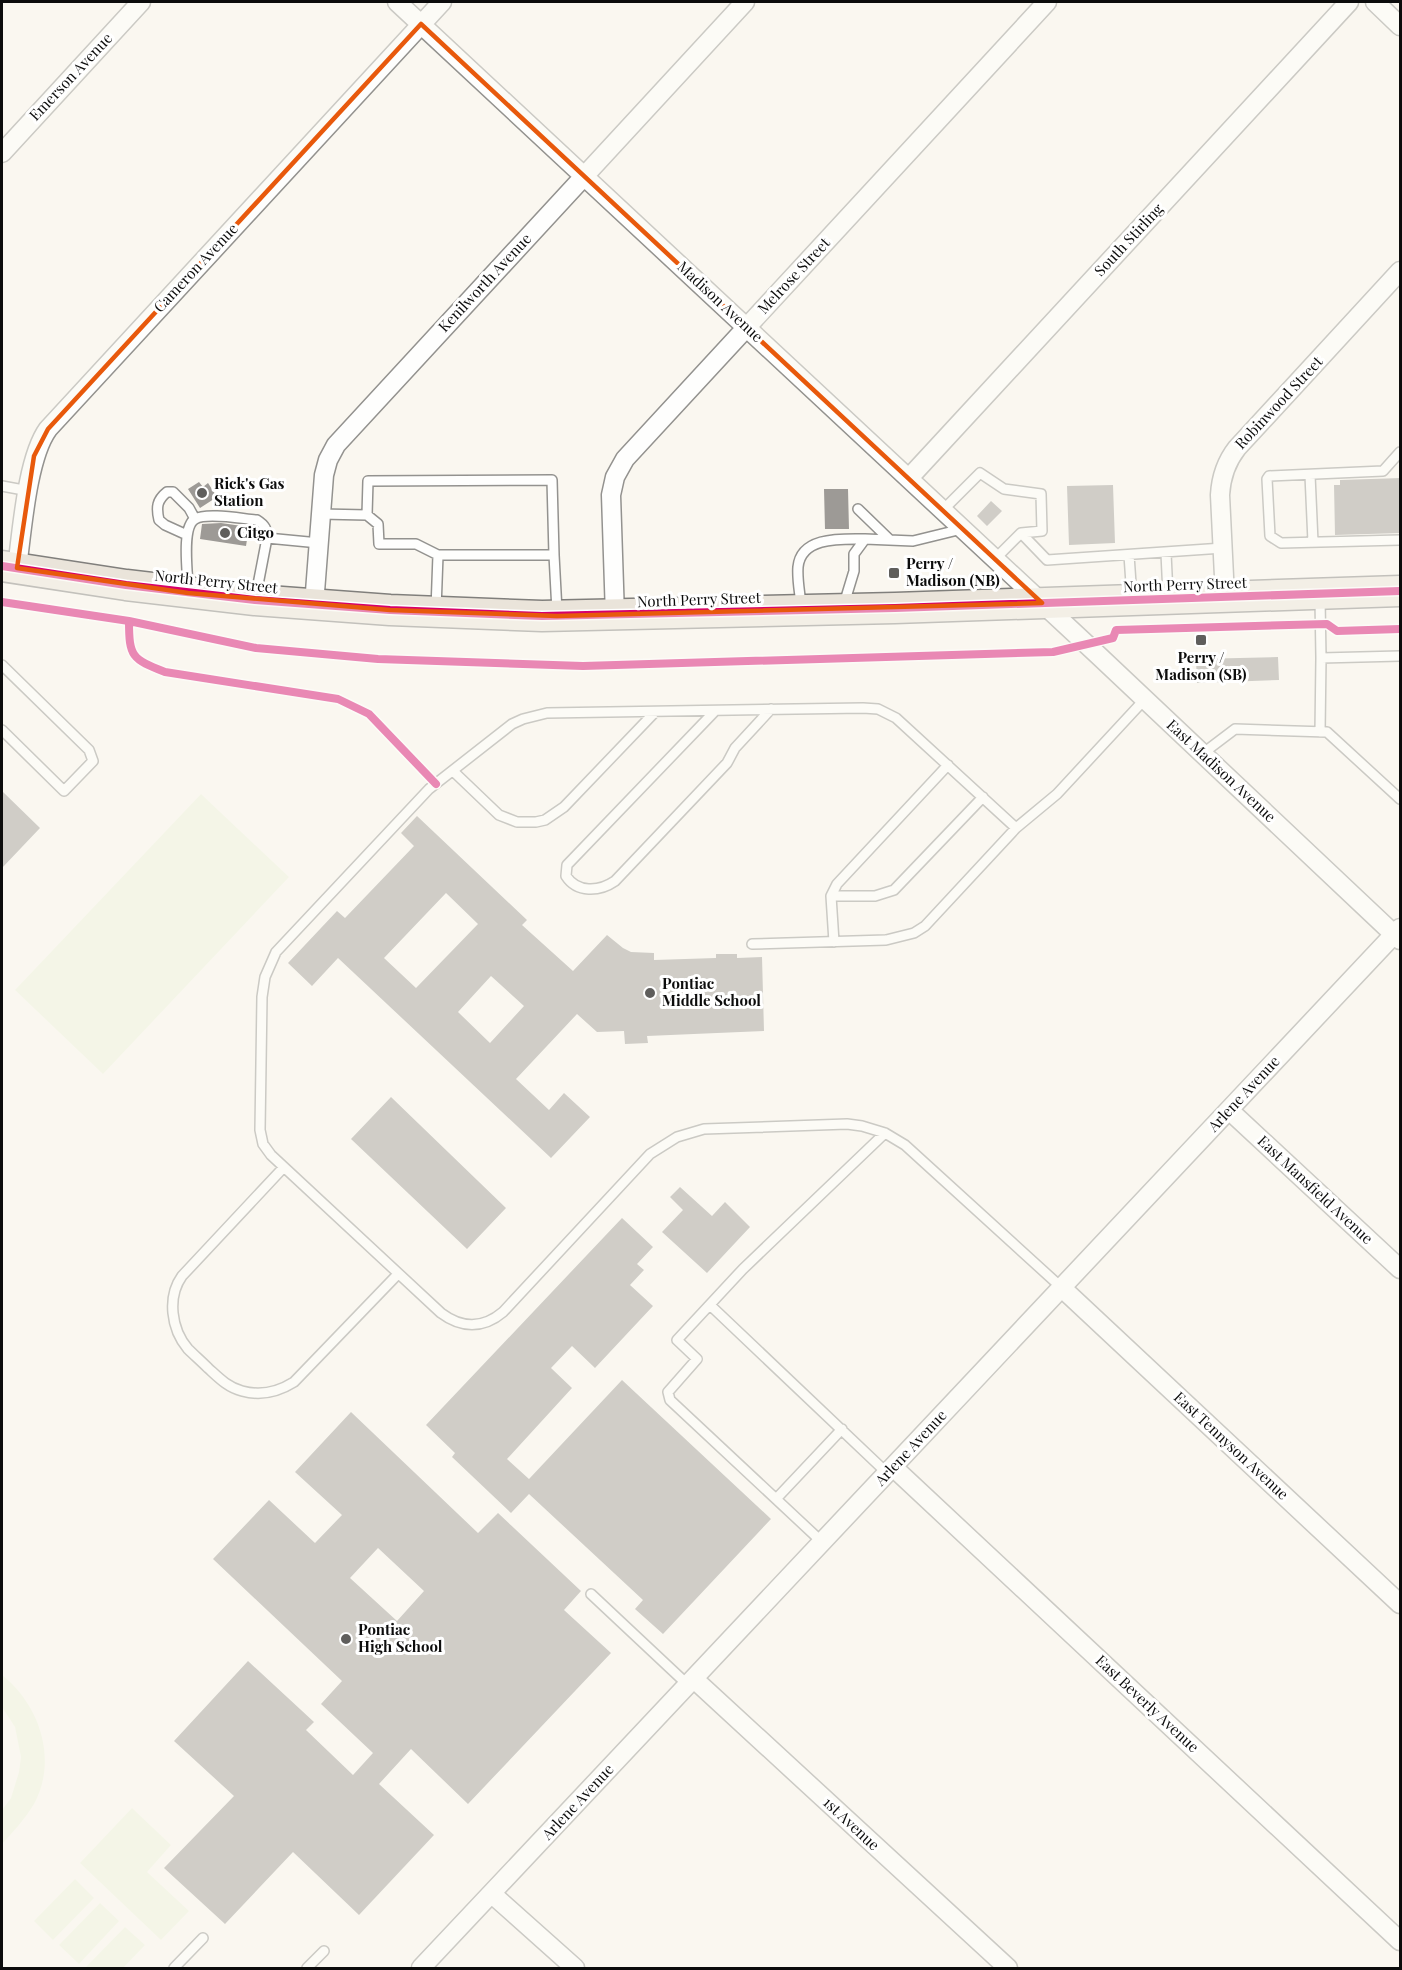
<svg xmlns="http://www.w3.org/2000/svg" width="1402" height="1970" viewBox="0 0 1402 1970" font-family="'Playfair Display',serif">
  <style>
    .pitch { fill: #eef2dc }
    .building { fill: #9d9a96; fill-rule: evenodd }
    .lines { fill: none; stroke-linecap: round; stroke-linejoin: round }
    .service-casing { stroke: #93928f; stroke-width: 12 }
    .minor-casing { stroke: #93928f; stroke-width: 21 }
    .primary-casing { stroke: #807f7c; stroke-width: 33 }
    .service { stroke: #fefefd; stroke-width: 9 }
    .minor { stroke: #fefefd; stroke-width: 18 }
    .primary { stroke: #eae4da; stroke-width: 30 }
    .cycleway-casing { stroke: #fff; stroke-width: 11 }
    .cycleway { stroke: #d6006c; stroke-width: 8 }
    .marked { fill: none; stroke: #e8590c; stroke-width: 4.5; stroke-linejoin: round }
    .poi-dot { fill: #5f5e5c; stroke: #fff; stroke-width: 2 }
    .labels { text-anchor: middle; stroke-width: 6; stroke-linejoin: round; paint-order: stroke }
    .street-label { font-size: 15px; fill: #0c0c0c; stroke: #fff }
    .poi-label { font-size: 15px; font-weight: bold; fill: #0c0c0c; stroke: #fff; text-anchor: start }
  </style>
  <rect width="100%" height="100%" fill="#faf7f0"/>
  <!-- pitch -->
  <path class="pitch" d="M201 794 289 877 103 1074 15 990Z
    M2 1675C40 1705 58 1760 34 1804 25 1819 13 1832 2 1844V1810L11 1798 19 1772 21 1757 15 1727 2 1707Z
    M132 1808 171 1845 147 1872 189 1911 161 1940 80 1863Z
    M75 1879 94 1898 53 1940 34 1921Z
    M100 1903 119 1921 79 1964 59 1945Z
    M125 1927 145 1945 123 1968H85Z"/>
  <!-- building -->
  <path class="building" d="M1401 478V533L1335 535 1334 485H1340V480Z
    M199 482 203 487 208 483 217 497 200 508 188 489Z
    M1113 485 1115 543 1069 545 1067 486Z
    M824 489H848L849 529H825Z
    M991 501 1002 511 987 526 977 516Z
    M221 523 249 527 246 546 200 539 202 524Z
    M1278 657 1279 680 1197 683 1196 659Z
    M2 791 40 828 2 868Z
    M417 816 527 920 522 925 573 971 607 935 623 948 631 952 654 953V960L716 958V954H737V958L762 957 764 1031 647 1036 648 1043 625 1044 624 1031 597 1032 577 1014 516 1079 549 1110 564 1093 590 1117 551 1158 338 958 312 986 288 963 337 911 345 918 414 846 401 833ZM446 893 478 924 416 988 384 958ZM491 976 524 1006 490 1043 458 1012Z
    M391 1097 506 1208 467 1249 351 1139Z
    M680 1187 712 1216 725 1202 750 1227 707 1273 662 1232 683 1210 670 1197Z
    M622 1218 653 1247 637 1264 644 1270 630 1285 653 1306 595 1368 572 1346 551 1368 572 1388 507 1459 529 1479 622 1380 771 1519 663 1634 635 1609 643 1600 529 1494 511 1513 452 1457 455 1453 426 1425Z
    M351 1412 478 1533 498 1513 581 1591 564 1610 611 1653 468 1804 411 1749 379 1784 434 1835 359 1915 293 1852 225 1924 164 1868 234 1796 174 1741 248 1661 314 1722 306 1730 353 1775 373 1753 321 1704 342 1681 213 1559 269 1500 315 1543 342 1515 295 1472ZM378 1548 424 1591 397 1621 350 1578Z"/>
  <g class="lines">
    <defs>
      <path id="service" d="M1400 452 1383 471 1269 476 1267 479 1270 536 1281 543 1400 540
        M1310 475 1313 542
        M2 486 29 491
        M858 509 890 540
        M943 510 980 473 1004 489 1041 494 1042 531 1021 533 995 559
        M321 514 367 515 368 481 552 480 554 555
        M367 515 378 524 379 544H416L438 555
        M1021 533 1047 560 1223 548
        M187 535 165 525 159 520C156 507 157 500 167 492H173L189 508 195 519
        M267 538 319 543
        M1166 553 1168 595
        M1129 555 1132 598
        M188 588C188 574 181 527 195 519 207 512 243 519 257 520 265 525 267 529 267 538L256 595
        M1320 599 1321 658 1400 656
        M844 604 854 571V554L865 539 913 541 962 529
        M801 605C800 593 797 580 798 567 801 536 842 539 865 539
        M436 609 438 555H554L557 611
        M2 665 89 750 93 761 64 791 2 730
        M715 711 567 865 566 876C577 893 599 892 615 881L727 763 735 748 771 709
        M1320 732 1321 658
        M1202 754 1235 729 1327 732 1400 799
        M453 771 499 815 517 822H536L545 820 564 807 655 712
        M1016 828 896 718 878 709 863 708 547 713 523 719 512 724 429 789 276 952 265 977 262 997 260 1130 263 1144 271 1155 441 1313C461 1328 483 1329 503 1312L650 1154 677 1137 704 1129 847 1124 862 1126 885 1133 905 1145 1062 1288
        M831 896H875L894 890 983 797
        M834 942 831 896 837 884 948 765
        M752 944 886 940 914 933 925 926 1016 828 1057 794 1145 699
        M284 1167 182 1276C167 1297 171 1329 188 1349 194 1355 201 1361 208 1368 218 1377 227 1387 242 1391 260 1396 278 1392 294 1382L398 1274
        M710 1305 887 1473
        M776 1499 842 1429
        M822 1542 670 1400 668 1392 697 1359 677 1340 743 1269 885 1133
        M591 1594 688 1685
        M174 1968 203 1938
        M307 1968 324 1951"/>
      <path id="minor" d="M397 2 1098 655 1400 940
        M1375 2 1400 26
        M2 153 141 2
        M909 478 1349 2
        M17 568C22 531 27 458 48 429L442 2
        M1225 597 1220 495C1221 477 1226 462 1237 448L1400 271
        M314 605 324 475 328 460 336 445 745 2
        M615 616 611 495 615 477 625 459 1047 2
        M1229 1110 1400 1269
        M1062 1288 1400 1604
        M893 1467 1400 1941
        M694 1679 1008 1968
        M492 1894 575 1968
        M421 1968 1400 928"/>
      <path id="primary" d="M2 566 126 585 255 600 390 610 542 616 895 608 1400 591"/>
    </defs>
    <!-- service casing -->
    <use href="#service" class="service-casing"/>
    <!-- minor casing -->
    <use href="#minor" class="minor-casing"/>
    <!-- primary casing -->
    <use href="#primary" class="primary-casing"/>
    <!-- service -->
    <use href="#service" class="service"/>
    <!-- minor -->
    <use href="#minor" class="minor"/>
    <!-- primary -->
    <use href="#primary" class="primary"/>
    <defs>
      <path id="cycleway" d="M2 566 126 585 255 600 390 610 542 616 895 608 1400 591
        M2 602 129 621 256 648 378 659 583 666 1053 652 1113 638 1116 630 1327 624 1337 631 1400 629
        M129 621C129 657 132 659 165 672L338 699 369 714 436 784"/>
    </defs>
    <!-- cycleway casing -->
    <use href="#cycleway" class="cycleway-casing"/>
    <!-- cycleway -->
    <use href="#cycleway" class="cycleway"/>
  </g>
  <!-- marked area -->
  <path d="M0 0H1402V1970H0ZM421 24 1042 603 557 616 390 610 188 593 17 568 34 456 48 429Z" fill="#faf7f0" fill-opacity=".55" fill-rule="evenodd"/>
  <path class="marked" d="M421 24 1042 603 557 616 390 610 188 593 17 568 34 456 48 429Z"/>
  <!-- markers -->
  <g class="poi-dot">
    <circle cx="202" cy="493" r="6"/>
    <circle cx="225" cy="533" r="6"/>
    <rect x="888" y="567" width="12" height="12" rx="3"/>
    <rect x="1195" y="634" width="12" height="12" rx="3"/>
    <circle cx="650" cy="993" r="6"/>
    <circle cx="346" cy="1639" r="6"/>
  </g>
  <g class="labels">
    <!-- street labels -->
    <g class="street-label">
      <text transform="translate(71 77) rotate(-47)" y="5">Emerson Avenue</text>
      <text transform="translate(1129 240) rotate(-47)" y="5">South Stirling</text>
      <text transform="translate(196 268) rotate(-47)" y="5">Cameron Avenue</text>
      <text transform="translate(794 276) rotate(-47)" y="5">Melrose Street</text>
      <text transform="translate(485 283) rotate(-47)" y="5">Kenilworth Avenue</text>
      <text transform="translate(720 302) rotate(43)" y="5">Madison Avenue</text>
      <text transform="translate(1279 403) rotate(-47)" y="5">Robinwood Street</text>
      <text transform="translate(216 582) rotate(6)" y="5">North Perry Street</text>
      <text transform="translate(1185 585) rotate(-2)" y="5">North Perry Street</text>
      <text transform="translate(699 600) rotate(-2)" y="5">North Perry Street</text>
      <text transform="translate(1221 771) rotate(43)" y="5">East Madison Avenue</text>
      <text transform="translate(1244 1094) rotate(-47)" y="5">Arlene Avenue</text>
      <text transform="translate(1315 1190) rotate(43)" y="5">East Mansfield Avenue</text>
      <text transform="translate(1231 1446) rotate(43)" y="5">East Tennyson Avenue</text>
      <text transform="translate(911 1448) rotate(-47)" y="5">Arlene Avenue</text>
      <text transform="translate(1147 1704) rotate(43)" y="5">East Beverly Avenue</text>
      <text transform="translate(578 1802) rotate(-47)" y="5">Arlene Avenue</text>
      <text transform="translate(851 1824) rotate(43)" y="5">1st Avenue</text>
    </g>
    <!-- poi labels -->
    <g class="poi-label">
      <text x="214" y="489">Rick's Gas<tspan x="214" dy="17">Station</tspan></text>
      <text x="237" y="538">Citgo</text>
      <text x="906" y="569">Perry /<tspan x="906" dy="17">Madison (NB)</tspan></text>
      <text x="1201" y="663" text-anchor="middle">Perry /<tspan x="1201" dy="17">Madison (SB)</tspan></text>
      <text x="662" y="989">Pontiac<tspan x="662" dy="17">Middle School</tspan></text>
      <text x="358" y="1635">Pontiac<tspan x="358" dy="17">High School</tspan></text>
    </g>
  </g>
  <!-- border -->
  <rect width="1402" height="1970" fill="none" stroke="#0c0c0c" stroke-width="6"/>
</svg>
